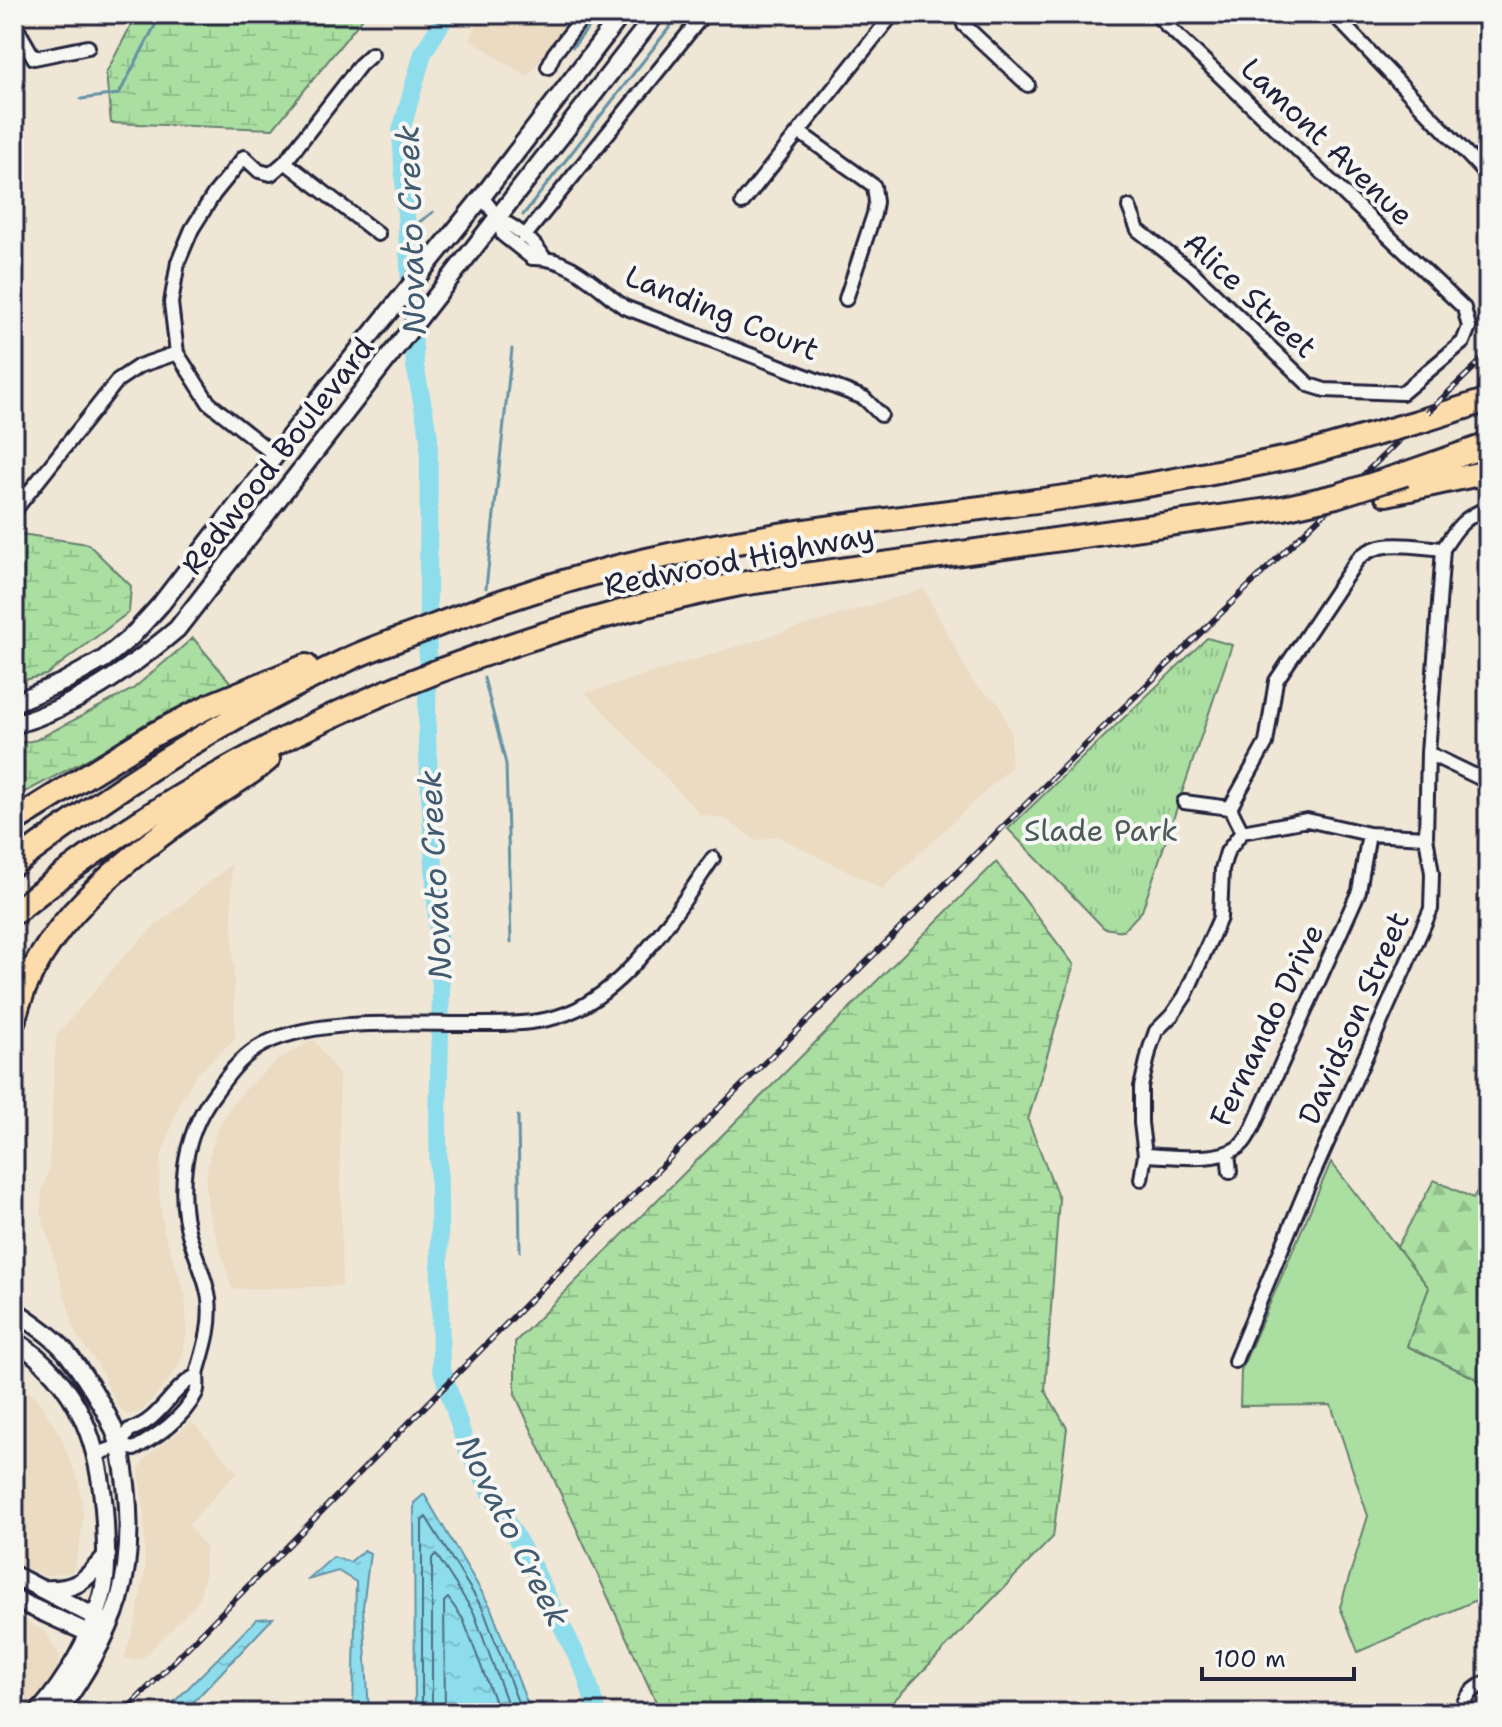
<svg xmlns="http://www.w3.org/2000/svg" width="1502" height="1727" viewBox="0 0 1502 1727" font-family="'Shantell Sans',sans-serif">
  <style>
    .built { fill: #eadbc2 }
    .green { fill: #aadfa1; stroke: #66806e; stroke-width: 2 }
    .forest { fill: url(#forest-firs); stroke: #66806e; stroke-width: 2 }
    .wetland { fill: url(#wetland-marsh); stroke: #66806e; stroke-width: 2 }
    .park { fill: url(#park-tufts); stroke: #66806e; stroke-width: 2 }
    .water { fill: url(#water-ripples); stroke: #6392a5; stroke-width: 2 }
    .lines { fill: none; stroke-linecap: round; stroke-linejoin: round }
    .shore { stroke: #4d6d82; stroke-width: 2 }
    .stream { stroke: #6392a5; stroke-width: 3 }
    .river { stroke: #8eddec; stroke-width: 18 }
    .street-casing { stroke: #22223b; stroke-width: 18 }
    .secondary-casing { stroke: #22223b; stroke-width: 22 }
    .highway-casing { stroke: #22223b; stroke-width: 28 }
    .street { stroke: #f6f6f2; stroke-width: 12 }
    .secondary { stroke: #f6f6f2; stroke-width: 16 }
    .highway { stroke: #fddcac; stroke-width: 22 }
    .rail-casing { stroke: #22223b; stroke-width: 6 }
    .rail { stroke: #f6f6f2; stroke-width: 3; stroke-dasharray: 9; stroke-linecap: butt }
    .highway-bridge-casing { stroke: #22223b; stroke-width: 28; stroke-linecap: butt }
    .highway-bridge { stroke: #fddcac; stroke-width: 22 }
    .labels { text-anchor: middle; stroke-width: 8; stroke-linejoin: round; paint-order: stroke }
    .street-label { font-size: 30px; fill: #22223b; stroke: #f6f6f2 }
    .park-label { font-size: 30px; fill: #4b5b5a; stroke: #f6f6f2 }
    .water-label { font-size: 32px; font-style: italic; fill: #425a70; stroke: #f6f6f2 }
  </style>
  <defs>
    <pattern id="forest-firs" width="22" height="20" patternUnits="userSpaceOnUse" patternTransform="scale(2)"><rect width="22" height="20" fill="#aadfa1"/><path d="M5 1l3.5 6h-7zM16 11l3.5 6h-7z" fill="#92bf8c"/></pattern>
    <pattern id="wetland-marsh" width="20" height="14" patternUnits="userSpaceOnUse" patternTransform="scale(2)"><rect width="20" height="14" fill="#aadfa1"/><path d="M1 5h8M5 5V1M11 12h8M15 12V8" fill="none" stroke="#92bf8c"/></pattern>
    <pattern id="park-tufts" width="24" height="20" patternUnits="userSpaceOnUse" patternTransform="scale(2)"><rect width="24" height="20" fill="#aadfa1"/><path d="M3 7l-1-3M5 7V3M7 7l1-3M15 17l-1-3M17 17v-4M19 17l1-3" fill="none" stroke="#92bf8c"/></pattern>
    <pattern id="water-ripples" width="26" height="14" patternUnits="userSpaceOnUse" patternTransform="scale(2)"><rect width="26" height="14" fill="#8eddec"/><path d="M2 4q2-2 4 0t4 0M15 11q2-2 4 0t4 0" fill="none" stroke="#7abdcb"/></pattern>
  </defs>
  <rect width="100%" height="100%" fill="#efe6d6"/>
  <filter id="ink" filterUnits="userSpaceOnUse"><feTurbulence type="fractalNoise" baseFrequency=".0125" numOctaves="2"/><feDisplacementMap in="SourceGraphic" scale="16" xChannelSelector="R" yChannelSelector="G"/><feConvolveMatrix kernelMatrix="1 2 1 2 8 2 1 2 1" color-interpolation-filters="sRGB"/></filter>
  <g filter="url(#ink)">
    <!-- built -->
    <path class="built" d="M481 14H575L527 77 470 39Z
      M924 589 974 684 999 704 1011 733V767L882 889 777 836 757 841 727 820 700 814 586 693Z
      M231 865 235 1038 196 1075 180 1102 161 1157 159 1192 164 1232 185 1294 187 1329 183 1353 176 1370 161 1390 140 1412 128 1415 117 1405 98 1365 76 1334 41 1212 42 1190 49 1170 56 1036 126 954 154 927Z
      M314 1040 339 1075 342 1286 232 1289 208 1208 206 1183 209 1158 215 1136 229 1108 249 1086 280 1058Z
      M14 1386 36 1397 60 1435 79 1482 83 1517 79 1548 72 1572 44 1576 14 1562Z
      M192 1422 237 1472 188 1525 205 1546 204 1577 199 1601 144 1657 135 1660 124 1658 137 1618 145 1570 144 1513 139 1470 147 1456Z
      M14 1613 46 1633 59 1655 57 1673 24 1713H14Z"/>
    <!-- green -->
    <path class="green" d="M1331 1162 1429 1288 1407 1346 1488 1384V1595L1358 1652 1340 1607 1368 1516 1331 1405 1240 1406 1241 1370Z"/>
    <!-- forest -->
    <path class="forest" d="M1488 1172V1384L1407 1346 1429 1288 1397 1247 1434 1180 1473 1198Z"/>
    <!-- wetland -->
    <path class="wetland" d="M137 14H366L273 129 111 123 106 73Z
      M14 533 88 544 131 586 129 612 46 675 14 682Z
      M193 638 231 683 14 798V744L36 740 133 689Z
      M996 862 1074 965 1028 1120 1059 1199 1045 1390 1067 1428 1053 1537 882 1713H661L515 1394V1342Z"/>
    <!-- park -->
    <path class="park" d="M1207 638 1232 645 1142 911 1123 931 1104 928 1008 829Z"/>
    <!-- water -->
    <path class="water" d="M424 1494 490 1606 531 1713H415L414 1503Z
      M364 1550 370 1553 363 1607 369 1713H353L356 1582 338 1571 307 1580 333 1557 350 1562Z
      M273 1618 183 1713H163L257 1619Z"/>
    <g class="lines">
      <!-- shore -->
      <path class="shore" d="M422 1713V1521L426 1517 483 1609 522 1713
        M432 1713V1558L436 1554 474 1613 511 1713
        M445 1713 444 1602 448 1598 463 1619 499 1713"/>
      <!-- stream -->
      <path class="stream" d="M573 47 599 14
        M81 99 119 94 161 14
        M523 215 680 14
        M406 232 433 212
        M486 588 512 349
        M484 678 506 764 511 942
        M518 1116 520 1251"/>
      <!-- river -->
      <path class="river" d="M447 14 423 53 401 131 415 366 429 437 427 738 441 992 438 1121 441 1367 468 1452 534 1569 586 1675 597 1713"/>
      <defs>
        <path id="street" d="M963 14 964 25 1028 85
          M1336 14 1340 21 1488 176
          M14 23 34 58 88 47
          M1167 26 1178 14
          M548 67 554 54 585 14
          M799 132 874 186 876 202 874 214 846 299
          M285 162 378 234
          M482 197 499 219 503 235 532 258C571 257 595 286 624 307L864 398 881 415
          M742 203 893 14
          M1129 207 1138 230 1192 272 1309 385 1325 390 1402 393 1463 342 1469 327 1464 308 1155 14
          M499 219C515 227 535 241 544 258
          M524 237 704 14
          M276 456 209 403 177 353 171 303 178 262 192 229 214 194 244 157 259 171 271 174 285 162 360 65 372 54
          M15 510 118 380 139 366 177 353
          M1428 753 1488 782
          M1184 802 1230 808
          M1242 832 1230 808 1266 743 1276 681 1357 560C1379 537 1415 547 1443 549
          M1228 1153 1230 1172
          M1145 1155C1171 1156 1224 1164 1243 1143 1247 1139 1250 1132 1253 1127L1359 891 1369 834
          M1141 1179 1145 1155 1141 1123V1087L1150 1048 1156 1031 1172 1015 1185 996 1220 918 1222 869 1227 852 1242 832 1307 820 1369 834 1426 837
          M1235 1361 1303 1197 1431 909 1432 873 1426 837 1428 753 1443 549C1457 527 1464 517 1488 508
          M120 1446 129 1430C161 1421 169 1390 197 1375
          M97 1454 120 1446 134 1449C157 1436 183 1419 196 1393 199 1387 196 1378 198 1370 205 1346 212 1325 209 1299 206 1279 197 1260 191 1241 176 1195 183 1137 212 1097 225 1079 238 1060 257 1048 309 1015 420 1025 483 1024 515 1024 547 1024 577 1009 634 981 679 908 713 858
          M1462 1713C1462 1697 1475 1688 1488 1681"/>
        <path id="secondary" d="M14 703 63 682 104 659 132 636 161 604 314 405 482 197 622 14
          M14 725C76 707 128 670 177 629L656 14
          M14 1310C34 1324 56 1338 70 1357 87 1379 114 1421 120 1448 130 1495 133 1553 119 1600 106 1640 82 1678 58 1713
          M14 1340C81 1383 101 1447 105 1523 106 1547 108 1573 102 1596 91 1638 66 1681 38 1713
          M14 1575 103 1621
          M42 1589C78 1591 85 1580 107 1555
          M14 1599 97 1637"/>
        <path id="highway" d="M1421 421 1488 400
          M1405 474 1488 445
          M1386 494 1488 472
          M14 821 149 737 211 705 306 666
          M14 864C118 786 229 715 347 660 372 648 398 640 424 630 496 602 571 577 647 560 796 526 950 514 1102 492 1168 483 1233 469 1298 456
          M14 913C223 743 478 637 740 584L1283 508
          M14 1019C38 924 125 860 202 805 223 789 248 777 268 759"/>
      </defs>
      <!-- street casing -->
      <use href="#street" class="street-casing"/>
      <!-- secondary casing -->
      <use href="#secondary" class="secondary-casing"/>
      <!-- highway casing -->
      <use href="#highway" class="highway-casing"/>
      <!-- street -->
      <use href="#street" class="street"/>
      <!-- secondary -->
      <use href="#secondary" class="secondary"/>
      <!-- highway -->
      <use href="#highway" class="highway"/>
      <defs>
        <path id="rail" d="M123 1713 724 1103 1119 712 1488 354"/>
      </defs>
      <!-- rail casing -->
      <use href="#rail" class="rail-casing"/>
      <!-- rail -->
      <use href="#rail" class="rail"/>
      <defs>
        <path id="highway-bridge" d="M1298 456 1421 421
          M1283 508 1336 496 1405 474"/>
      </defs>
      <!-- highway-bridge casing -->
      <use href="#highway-bridge" class="highway-bridge-casing"/>
      <!-- highway-bridge -->
      <use href="#highway-bridge" class="highway-bridge"/>
    </g>
  </g>
  <g class="labels">
    <!-- street labels -->
    <g class="street-label">
      <text transform="translate(1327 142) rotate(44)" y="10">Lamont Avenue</text>
      <text transform="translate(1250 295) rotate(43)" y="10">Alice Street</text>
      <text transform="translate(722 313) rotate(22)" y="10">Landing Court</text>
      <text transform="translate(278 456) rotate(-52)" y="10">Redwood Boulevard</text>
      <text transform="translate(739 560) rotate(-11)" y="10">Redwood Highway</text>
      <text transform="translate(1354 1018) rotate(-66)" y="10">Davidson Street</text>
      <text transform="translate(1267 1025) rotate(-64)" y="10">Fernando Drive</text>
    </g>
    <!-- park labels -->
    <g class="park-label">
      <text x="1101" y="841">Slade Park</text>
    </g>
    <!-- water labels -->
    <g class="water-label">
      <text transform="translate(411 230) rotate(-92)" y="11">Novato Creek</text>
      <text transform="translate(435 875) rotate(-93)" y="11">Novato Creek</text>
      <text transform="translate(513 1531) rotate(63)" y="11">Novato Creek</text>
    </g>
  </g>
  <!-- margin -->
  <rect width="1502" height="1727" fill="none" stroke="#f6f6f2" stroke-width="48"/>
  <rect x="24" y="24" width="1454" height="1679" fill="none" stroke="#22223b" stroke-width="3" filter="url(#ink)"/>
  <!-- scale -->
  <path d="M1202 1667v12h152v-12" fill="none" stroke="#22223b" stroke-width="4"/>
  <text x="1214" y="1667" font-size="24" fill="#22223b" stroke="#f6f6f2" stroke-width="6" paint-order="stroke">100 m</text>
</svg>
